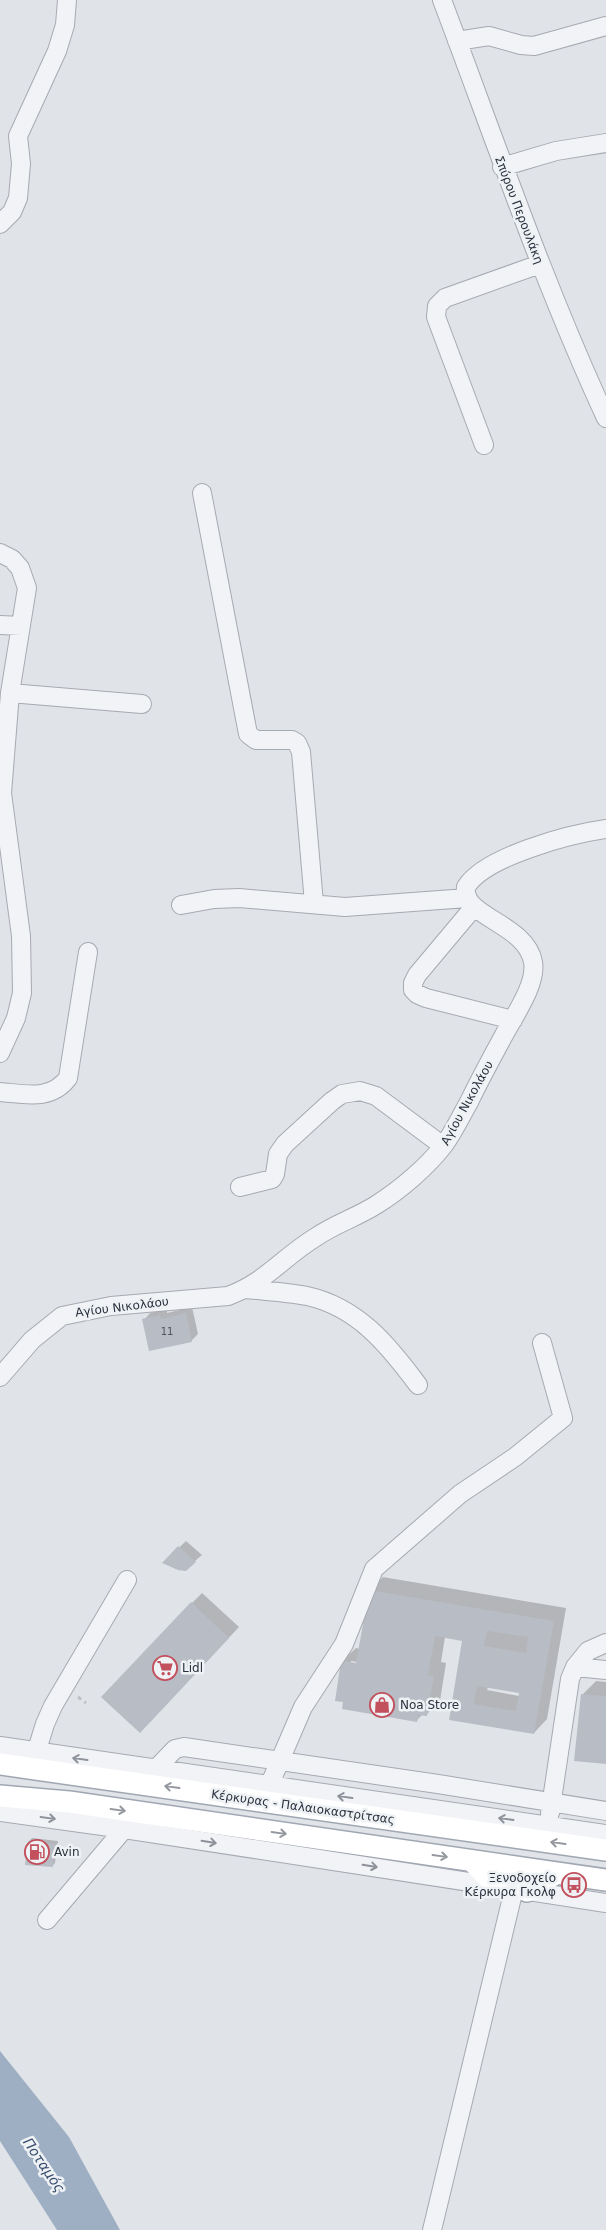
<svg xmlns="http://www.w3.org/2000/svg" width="606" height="2230" viewBox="0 0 606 2230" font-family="'DejaVu Sans',sans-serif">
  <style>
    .water { fill: #9eafc4 }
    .shadow { fill: #0003; fill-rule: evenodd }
    .building { fill: #b8bcc4; fill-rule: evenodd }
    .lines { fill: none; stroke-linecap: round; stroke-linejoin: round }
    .minor-casing { stroke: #a6aab1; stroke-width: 20 }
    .major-casing { stroke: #a0a7b2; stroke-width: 24 }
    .path { stroke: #bec0c6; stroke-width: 3; stroke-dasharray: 4 4; stroke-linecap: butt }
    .minor { stroke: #f2f3f6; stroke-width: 18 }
    .major { stroke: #fff; stroke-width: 21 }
    .oneway { stroke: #8e929a }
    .oneway2 { stroke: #94989e }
    .labels { text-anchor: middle; stroke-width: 5; stroke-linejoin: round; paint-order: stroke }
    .number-label { font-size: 10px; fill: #4e535f }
    .street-label { font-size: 12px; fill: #2a303d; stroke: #eff2f5 }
    .poi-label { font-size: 12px; fill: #2a303d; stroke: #eff2f5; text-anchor: start }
    .water-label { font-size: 14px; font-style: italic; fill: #384e6e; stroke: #eff2f5 }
  </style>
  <rect width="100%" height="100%" fill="#e0e3e8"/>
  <!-- water -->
  <path class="water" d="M0 2051 69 2137 120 2230H57L0 2141Z"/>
  <!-- shadow -->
  <path class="shadow" d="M192 1307 198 1334 191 1341 144 1320 150 1313 167 1309V1313Z
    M186 1541 202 1555 195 1561 164 1562Z
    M383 1577 566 1608 547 1719 534 1733 450 1719 464 1640 445 1637 441 1662 446 1663 440 1701 426 1715 423 1714 417 1720 342 1661 356 1648 360 1649 370 1591ZM351 1661 363 1663 351 1664ZM488 1687 520 1692 519 1696 487 1690Z
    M202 1593 239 1627 150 1722 192 1603Z
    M596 1681 606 1682V1763L583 1694Z
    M32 1838 58 1841 55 1863 52 1866 29 1841Z"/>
  <!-- building -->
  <path class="building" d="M186 1313 192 1342 149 1351 142 1319 160 1315 161 1319Z
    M178 1546 196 1562 186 1571 178 1570 162 1563Z
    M369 1590 554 1621 534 1734 449 1720 462 1641 435 1636 428 1675 434 1676 427 1716 419 1715 417 1722 342 1709 343 1702 335 1701 341 1661 356 1663ZM487 1631 528 1637 526 1653 484 1646ZM477 1686 519 1693 516 1711 474 1704Z
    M191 1602 229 1638 140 1733 101 1697Z
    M581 1694 606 1696V1764L574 1761Z
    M28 1841 55 1844 53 1867 25 1865Z"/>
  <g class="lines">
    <defs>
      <path id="minor" d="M442 0C495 140 543 282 606 418
        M457 41 489 36 521 45 534 46 606 26
        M502 167 556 151 606 143
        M0 224 12 212 18 198 21 164 18 136 57 51 65 25 67 0
        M484 445 436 317 437 306 445 298 540 264
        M202 493 248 734 256 740H292L297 743 301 752 314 903
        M0 553 12 559 20 568 27 588 10 693 2 793 21 936 22 993 16 1018 0 1053
        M0 625 21 626
        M10 693 142 704
        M181 905 214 899 239 898 345 907 467 898
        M474 907 417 975 413 983V990L417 994 426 998 513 1020
        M0 1092C25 1094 51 1101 68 1078L88 952
        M240 1187 272 1179 275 1174 278 1154 285 1144 332 1101 342 1094 360 1091 376 1096 443 1146
        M246 1289C266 1291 287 1292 307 1296 358 1307 389 1346 418 1385
        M0 1377 32 1340 62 1316 111 1306 228 1296C266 1282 283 1257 316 1237 335 1224 357 1217 376 1205 400 1190 427 1167 444 1145 454 1131 461 1116 469 1102 480 1079 492 1057 504 1035 514 1016 537 984 533 962 526 923 461 917 466 887 485 856 571 834 606 829
        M575 1667 588 1651 606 1643
        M0 1746 606 1834
        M36 1753 45 1724 53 1706 127 1580
        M150 1775 175 1749 184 1747 438 1784 606 1811
        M269 1786 303 1707 344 1644 374 1569 460 1494 515 1457 563 1418 542 1343
        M0 1812 124 1829 606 1903
        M550 1813 570 1679 575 1667 606 1670
        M47 1920 124 1829
        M432 2230 514 1889"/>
      <path id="major" d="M0 1764 606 1850
        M0 1796 69 1802 606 1880
        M472 1861 496 1886
        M527 1891 557 1873"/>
    </defs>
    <!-- minor casing -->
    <use href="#minor" class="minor-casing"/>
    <!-- major casing -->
    <use href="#major" class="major-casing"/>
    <!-- path -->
    <path class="path" d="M78 1697 86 1703"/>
    <!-- minor -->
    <use href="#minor" class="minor"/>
    <!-- major -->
    <use href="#major" class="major"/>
  </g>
  <!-- one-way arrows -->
  <defs><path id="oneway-shaft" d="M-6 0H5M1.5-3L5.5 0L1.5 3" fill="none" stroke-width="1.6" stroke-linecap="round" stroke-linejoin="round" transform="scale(1.25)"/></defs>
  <g class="oneway">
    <use href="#oneway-shaft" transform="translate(80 1759) rotate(-172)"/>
    <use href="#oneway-shaft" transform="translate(345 1797) rotate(-172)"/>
    <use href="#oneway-shaft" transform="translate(48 1818) rotate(8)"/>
    <use href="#oneway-shaft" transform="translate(506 1819) rotate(-172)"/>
    <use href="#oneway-shaft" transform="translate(209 1842) rotate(9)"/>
    <use href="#oneway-shaft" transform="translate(370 1866) rotate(9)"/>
  </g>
  <g class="oneway2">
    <use href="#oneway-shaft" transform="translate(172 1787) rotate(-172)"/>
    <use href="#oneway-shaft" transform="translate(118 1810) rotate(8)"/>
    <use href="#oneway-shaft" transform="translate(279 1833) rotate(8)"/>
    <use href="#oneway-shaft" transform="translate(558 1843) rotate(-172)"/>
    <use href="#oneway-shaft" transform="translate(440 1856) rotate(8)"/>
  </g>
  <!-- icons -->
  <defs>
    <symbol id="supermarket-ring" viewBox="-11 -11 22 22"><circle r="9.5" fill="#eff2f5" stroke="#c2505d" stroke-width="1.5"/><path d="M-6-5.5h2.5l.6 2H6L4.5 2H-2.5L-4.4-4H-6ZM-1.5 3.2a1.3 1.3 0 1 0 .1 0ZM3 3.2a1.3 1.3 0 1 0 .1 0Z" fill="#c2505d"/></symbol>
    <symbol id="shop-ring" viewBox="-11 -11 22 22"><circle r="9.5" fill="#eff2f5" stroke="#c2505d" stroke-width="1.5"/><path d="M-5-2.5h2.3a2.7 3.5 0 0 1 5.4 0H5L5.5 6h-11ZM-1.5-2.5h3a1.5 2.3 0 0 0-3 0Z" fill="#c2505d"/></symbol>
    <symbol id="fuel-ring" viewBox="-11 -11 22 22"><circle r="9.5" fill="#eff2f5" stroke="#c2505d" stroke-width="1.5"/><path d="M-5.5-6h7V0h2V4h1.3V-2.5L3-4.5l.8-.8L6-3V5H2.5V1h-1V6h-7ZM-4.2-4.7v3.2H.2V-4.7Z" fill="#c2505d"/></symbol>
    <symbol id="bus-ring" viewBox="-11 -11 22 22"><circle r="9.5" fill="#eff2f5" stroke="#c2505d" stroke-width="1.5"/><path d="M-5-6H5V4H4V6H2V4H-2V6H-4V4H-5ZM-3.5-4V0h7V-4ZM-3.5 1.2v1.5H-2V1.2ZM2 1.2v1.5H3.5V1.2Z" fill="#c2505d"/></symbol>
  </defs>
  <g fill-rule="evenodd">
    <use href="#supermarket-ring" x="151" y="1654" width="28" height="28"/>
    <use href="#shop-ring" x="368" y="1691" width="28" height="28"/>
    <use href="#fuel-ring" x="23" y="1838" width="28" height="28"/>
    <use href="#bus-ring" x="560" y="1871" width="28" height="28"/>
  </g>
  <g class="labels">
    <!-- number labels -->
    <g class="number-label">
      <text x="167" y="1335">11</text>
    </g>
    <!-- street labels -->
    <g class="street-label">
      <text transform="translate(519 210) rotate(69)" y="4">Σπύρου Περουλάκη</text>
      <text transform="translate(467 1103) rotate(-61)" y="4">Αγίου Νικολάου</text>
      <text transform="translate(122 1307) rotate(-7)" y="4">Αγίου Νικολάου</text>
      <text transform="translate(303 1807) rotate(8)" y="4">Κέρκυρας - Παλαιοκαστρίτσας</text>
    </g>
    <!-- poi labels -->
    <g class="poi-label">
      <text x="182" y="1672">Lidl</text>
      <text x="400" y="1709">Noa Store</text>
      <text x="54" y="1856">Avin</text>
      <text x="556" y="1882" text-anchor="end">Ξενοδοχείο<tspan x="556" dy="14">Κέρκυρα Γκολφ</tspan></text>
    </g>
    <!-- water labels -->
    <g class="water-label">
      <text transform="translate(44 2165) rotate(56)" y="5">Ποταμός</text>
    </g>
  </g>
</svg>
